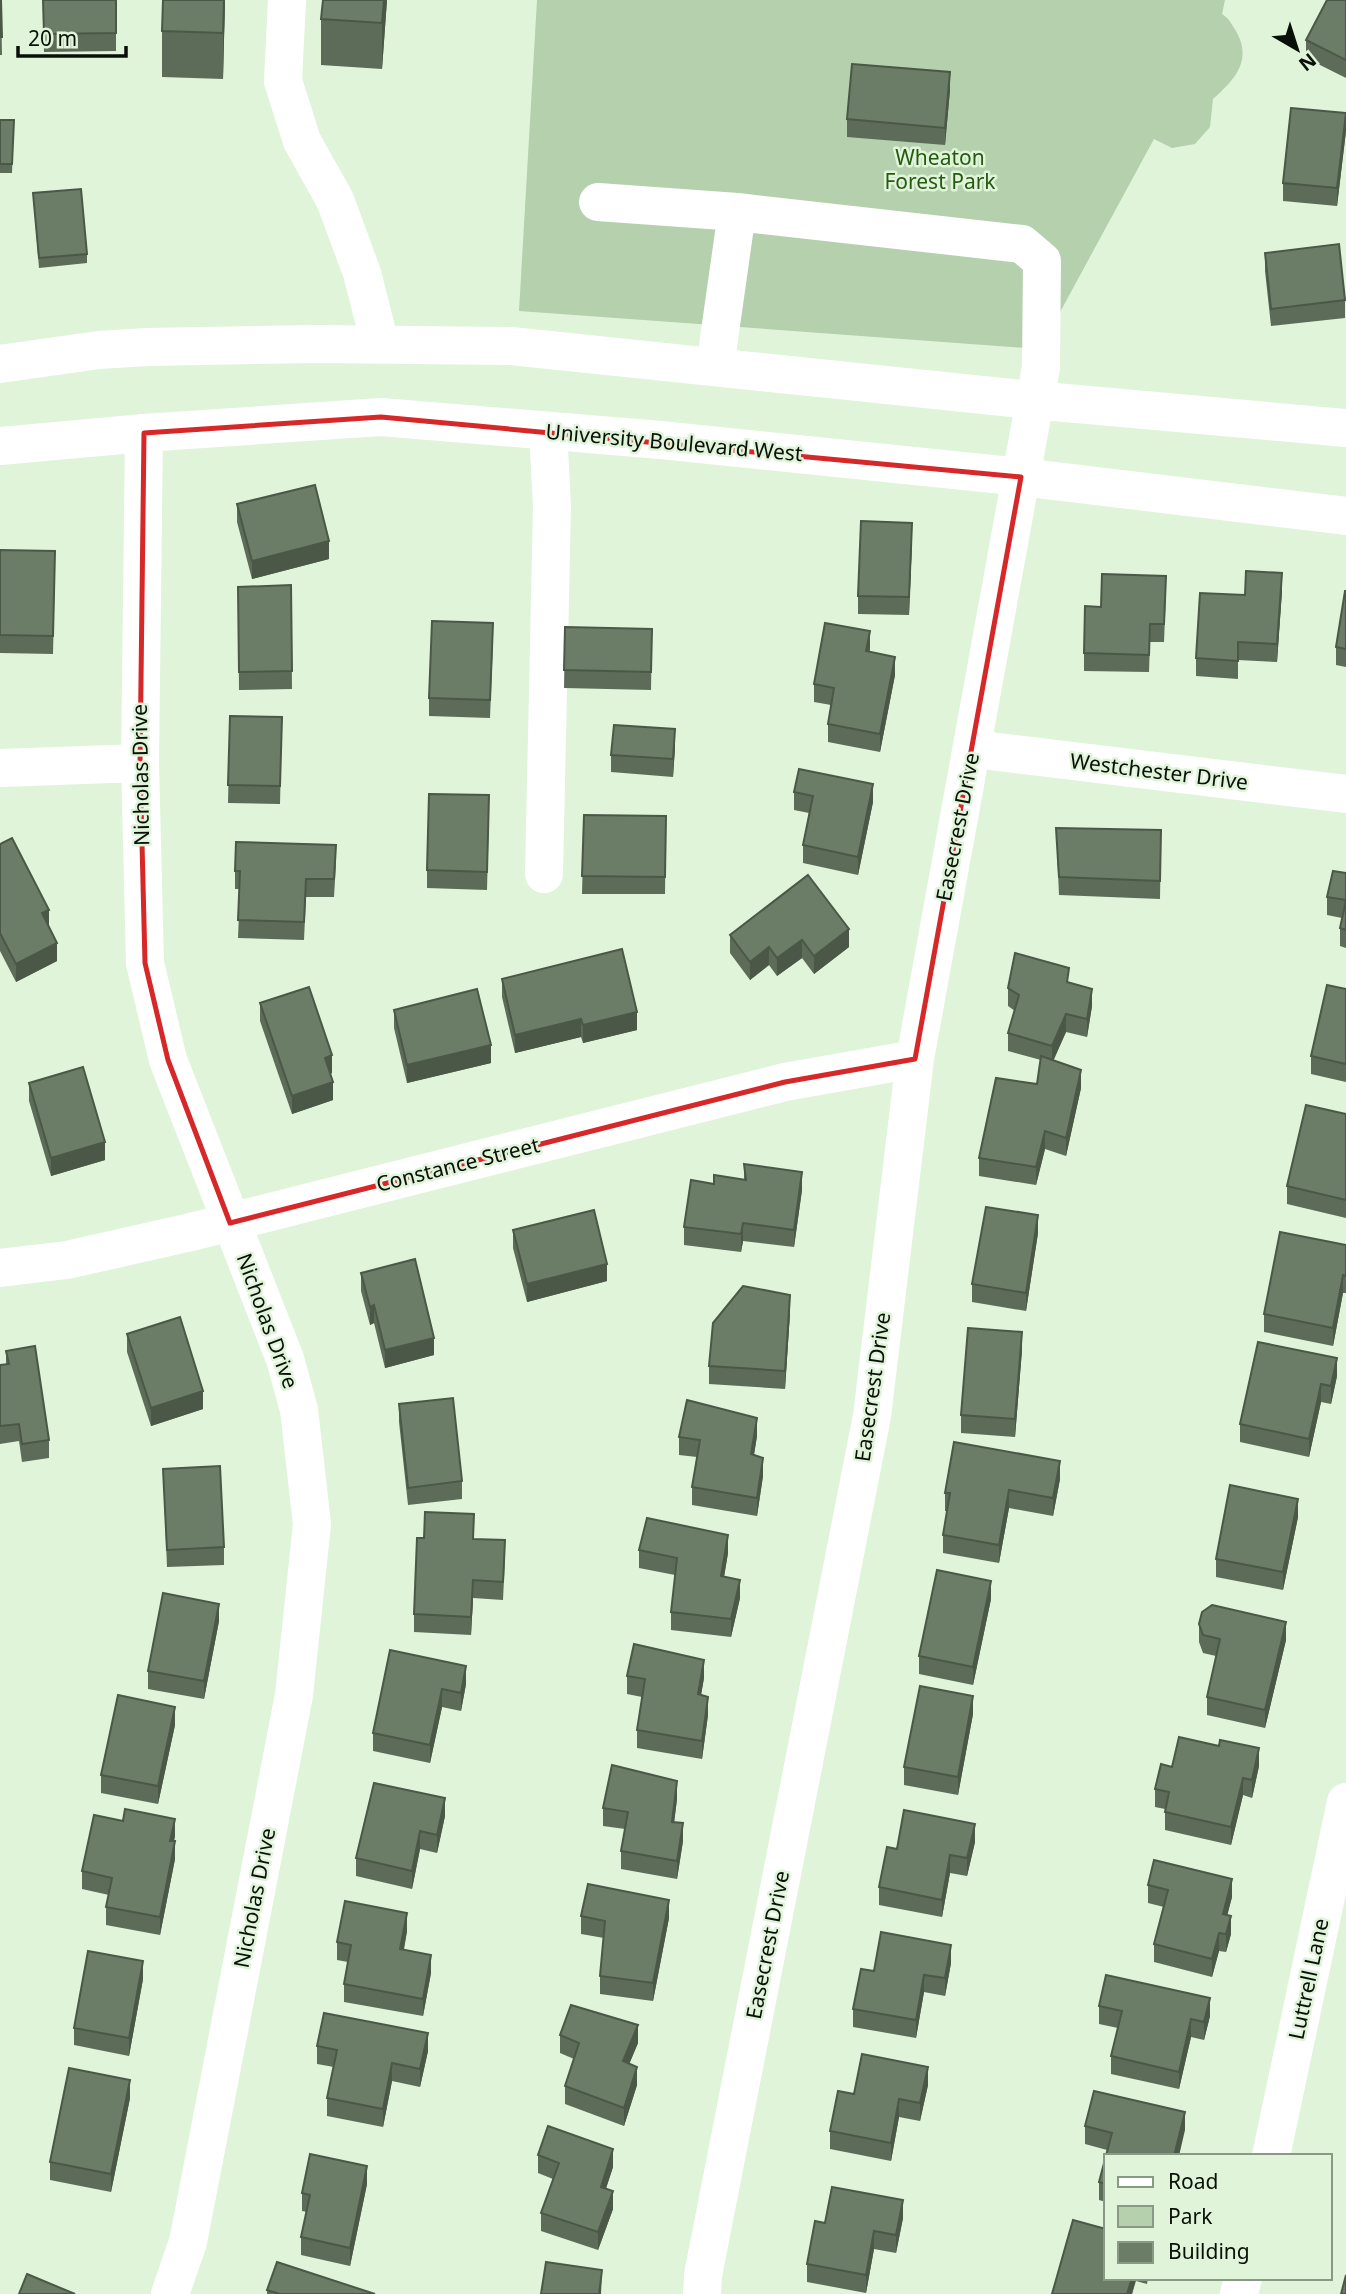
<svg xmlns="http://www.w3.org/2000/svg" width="1346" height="2294" viewBox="0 0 1346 2294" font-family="'Noto Sans',sans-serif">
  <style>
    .green { fill: #b5d0ad }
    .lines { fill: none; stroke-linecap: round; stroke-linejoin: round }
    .minor { stroke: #fff; stroke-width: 38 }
    .major { stroke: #fff; stroke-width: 38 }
    .wall { fill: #5c6c58 }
    .shaded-wall { fill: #4b5847 }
    .building { fill: #6b7d66; stroke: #4b5847; stroke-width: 2 }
    .marked { fill: none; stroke: #d62828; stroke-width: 5; stroke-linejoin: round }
    .labels { text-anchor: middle; stroke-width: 5; stroke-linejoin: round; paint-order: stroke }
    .park-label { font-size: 21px; fill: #265a12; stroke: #e0f4da }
    .street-label { font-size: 21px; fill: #091008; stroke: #e0f4da }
  </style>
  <rect width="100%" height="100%" fill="#e0f4da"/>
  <!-- green -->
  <path class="green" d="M537 0H1225L1222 14C1229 18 1232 25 1236 31 1253 61 1234 80 1213 99L1210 127 1195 144 1172 148 1154 139 1040 349 519 311Z"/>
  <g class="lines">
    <!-- minor -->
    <path class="minor" d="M287 0 283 81 302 141 335 200 362 273 380 344
      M598 202 737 212
      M144 433 140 763 145 963 168 1060 285 1359 299 1410 312 1524 294 1695 188 2242 170 2294
      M973 749 1346 794
      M0 768 140 763
      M544 874 552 506 548 431
      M0 1268 67 1260 191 1232 785 1082 915 1059
      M1271 2156 1346 1802
      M702 2294 703 2275 872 1416 915 1059 1041 367 1042 261 1022 244 737 212 715 367
      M1239 2294 1243 2278"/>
    <!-- major -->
    <path class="major" d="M0 364 99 350 148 347 317 344 511 346 1021 399 1346 428
      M0 446 144 433 381 417 661 440 1021 477 1346 516"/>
  </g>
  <!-- wall -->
  <path class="wall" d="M0 0H1L2 55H0Z
    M43 0H116V51L44 52Z
    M225 0 223 79 162 77V31Z
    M323 0H387L382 69 321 65V19Z
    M1346 0V78L1306 58V40Z
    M950 90 945 145 847 137V119Z
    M0 120H14L12 173H0Z
    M1346 131 1337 206 1283 201V183Z
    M33 193 87 254V263L39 268Z
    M1265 253 1345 300V318L1271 326 1265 271Z
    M237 504 329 559 252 579 237 522Z
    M912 541 909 615 858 614V596Z
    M0 550 55 569 53 654 0 653Z
    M291 585 292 689 239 690 238 587Z
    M1282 591 1277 662 1238 660V679L1196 676V658L1245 595Z
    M1346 591V667L1336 665V647Z
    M1166 593 1164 642H1150L1149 672 1084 671V653L1101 607Z
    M565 627 652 629 651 690 564 688Z
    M493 641 490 718 429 716V698Z
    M870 649 869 652 895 675 880 752 828 742V724L831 705 814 702V684Z
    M230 716 282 717 280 804 228 803Z
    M675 747 673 777 611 772V755Z
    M794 792 873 802 858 875 803 863V845L809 813 794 810Z
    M489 813 487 890 427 888V870Z
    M584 815 666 816 665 894H582Z
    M1056 828 1161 830 1160 899 1059 895Z
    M0 844 49 927 57 961 16 982 0 951Z
    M336 863 334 897H306L304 940 238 938 240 889H235V871Z
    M1346 873V948L1340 946V928L1342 918 1327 915V897Z
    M808 875 849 947 814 974 802 958 777 976 769 965 750 980 730 953V935Z
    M502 979 637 1030 583 1043 581 1037 515 1053 502 997Z
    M1069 982 1092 1006 1087 1037 1066 1032 1053 1060 1081 1088 1066 1156 1045 1149 1036 1185 979 1176V1158L1037 1084 1041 1060 1008 1051V1033L1015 1011 1008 1006V988Z
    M1346 989V1082L1311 1074V1056Z
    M260 1003 332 1073 330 1074 333 1100 292 1114 260 1021Z
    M394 1010 491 1063 407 1083 394 1028Z
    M29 1083 105 1160 51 1176 29 1101Z
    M1346 1114V1218L1287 1204V1186Z
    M744 1164 802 1190 794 1247 743 1241 741 1252 684 1245V1227L714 1184 744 1179Z
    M513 1230 607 1281 527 1302 513 1248Z
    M1038 1233 1026 1311 972 1302V1284Z
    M1346 1245V1293H1343L1333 1346 1264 1332V1314Z
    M361 1273 434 1355 385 1368 374 1323 370 1325 361 1291Z
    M790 1313 785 1389 709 1384V1366Z
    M127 1334 203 1409 151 1426 127 1352Z
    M1022 1350 1015 1437 961 1433V1415Z
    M6 1351 49 1440V1458L22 1462 19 1441 0 1444V1365L6 1364Z
    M1337 1376 1331 1404 1321 1402 1309 1457 1240 1442V1424Z
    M399 1404 462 1481V1499L408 1505 399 1422Z
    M757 1436 754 1455 763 1476 757 1516 692 1505V1487L697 1457 679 1455V1437Z
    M163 1469 224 1547V1565L167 1567Z
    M1060 1479 1053 1516 1009 1508 999 1563 943 1553V1535L947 1511H945V1493Z
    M1298 1517 1283 1590 1216 1577V1559Z
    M474 1539 505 1558 503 1600 473 1598 471 1635 414 1632V1614Z
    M639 1550 728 1553 724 1577 740 1598 731 1637 671 1630V1612L675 1575 639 1568Z
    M991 1599 973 1685 919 1674V1656Z
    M219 1621 204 1699 148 1689V1671Z
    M1199 1624 1286 1640 1265 1728 1207 1715V1697L1216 1656 1203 1653 1199 1642Z
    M390 1650 466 1684 461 1711 442 1707 430 1763 373 1751V1733Z
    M627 1676 704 1678 701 1695 708 1715 702 1759 637 1748V1730L642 1697 627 1694Z
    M973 1714 958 1795 904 1785V1767Z
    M175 1725 158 1804 101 1793V1775Z
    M1259 1766 1252 1798 1243 1795 1231 1845 1165 1830V1809L1155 1807V1789L1172 1767Z
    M677 1799 674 1822 683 1841 677 1879 621 1869V1851L625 1829 603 1826V1808Z
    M445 1816 437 1853 420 1849 412 1889 356 1876V1858Z
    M175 1836 174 1841 175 1859 160 1935 106 1925V1907L109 1895 82 1889V1871Z
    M975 1842 967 1876 950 1873 942 1917 879 1905V1887L897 1849Z
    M1148 1885 1232 1897 1227 1915 1231 1934 1226 1952 1219 1951 1212 1977 1154 1962V1944L1164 1907 1148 1903Z
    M581 1916 669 1918 653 2001 600 1994V1976L604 1938 581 1934Z
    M407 1931 404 1950 431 1973 423 2016 344 2002V1984L348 1962 337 1960V1942Z
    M951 1963 945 1996 924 1992 916 2038 853 2027V2009L874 1971Z
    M143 1979 129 2056 74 2045V2028Z
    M1099 2006 1210 2016 1204 2040 1191 2037 1179 2089 1111 2074V2056L1118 2028 1099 2024Z
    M560 2035 638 2043 629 2064 637 2085 624 2126 565 2104V2086L574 2059 560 2053Z
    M317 2046 428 2051 420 2087 392 2081 383 2127 327 2116V2098L334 2067 317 2064Z
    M928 2085 920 2121 899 2117 891 2161 830 2149V2131L854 2094Z
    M130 2098 111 2192 50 2180V2162Z
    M1085 2126 1185 2130 1106 2156V2202L1099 2200V2182L1107 2150 1085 2144Z
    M538 2155 613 2167 606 2188 613 2209 598 2250 541 2231V2213L553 2179 538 2173Z
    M367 2184 350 2266 301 2255V2237L307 2212 302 2211V2193Z
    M903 2218 896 2253 874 2249 866 2293 807 2282V2264L825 2223Z
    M1106 2278H1148L1147 2284 1136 2281 1132 2294H1052Z
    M267 2290 375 2294H267Z"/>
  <!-- shaded-wall -->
  <path class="shaded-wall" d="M224 0H225L223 79V33Z
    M384 0H387L382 69V23Z
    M950 72V90L945 145V128Z
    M1346 113V131L1337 206V188Z
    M912 523V541L909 615V597Z
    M329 541V559L252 579V561Z
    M1282 573V591L1277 662V644Z
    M870 631V649L866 669V651Z
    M895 657V675L880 752V734Z
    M675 729V747L673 777V759Z
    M873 784V802L858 875V857Z
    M49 910V928L42 913Z
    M849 929V947L814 974V956Z
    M802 940V958L777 976V958Z
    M57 943V961L16 982V964Z
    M769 947V965L750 980V962Z
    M1092 989V1006L1087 1037V1019Z
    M637 1012V1030L583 1043V1025Z
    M1066 1014V1032L1052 1064V1046Z
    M581 1019V1037L515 1053V1035Z
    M491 1045V1063L407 1083V1065Z
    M332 1055V1073L325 1076V1058Z
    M1081 1070V1088L1066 1156V1138Z
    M333 1082V1100L292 1114V1096Z
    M1045 1131V1149L1036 1185V1167Z
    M105 1142V1160L51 1176V1158Z
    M802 1172V1190L794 1247V1230Z
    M1038 1215V1233L1026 1311V1293Z
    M743 1223V1241L741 1252V1234Z
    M607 1264V1281L527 1302V1284Z
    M1343 1275V1293L1333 1346V1328Z
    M790 1295V1313L785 1389V1371Z
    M374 1305V1323L370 1325V1307Z
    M1022 1332V1350L1015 1437V1419Z
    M434 1338V1355L385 1368V1350Z
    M1337 1358V1376L1331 1404V1386Z
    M1321 1384V1402L1309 1457V1439Z
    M203 1391V1409L151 1426V1408Z
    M757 1418V1436L751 1472V1454Z
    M763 1458V1476L757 1516V1498Z
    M1060 1461V1479L1053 1516V1498Z
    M1009 1490V1508L999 1563V1545Z
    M1298 1499V1517L1283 1590V1572Z
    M728 1535V1553L721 1594V1576Z
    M473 1580V1598L471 1635V1617Z
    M740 1580V1598L731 1637V1619Z
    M991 1581V1599L973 1685V1667Z
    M219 1604V1621L204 1699V1681Z
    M1286 1622V1640L1265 1728V1710Z
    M704 1660V1678L698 1712V1694Z
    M466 1666V1684L461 1711V1693Z
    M442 1689V1707L430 1763V1745Z
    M973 1696V1714L958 1795V1777Z
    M708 1697V1715L702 1759V1741Z
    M175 1707V1725L158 1804V1786Z
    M1259 1748V1766L1252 1798V1780Z
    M1243 1778V1795L1231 1845V1827Z
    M677 1781V1799L672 1840V1822Z
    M445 1798V1816L437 1853V1835Z
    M175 1819V1836L170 1859V1841Z
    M683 1823V1841L677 1879V1861Z
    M975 1824V1842L967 1876V1858Z
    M420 1831V1849L412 1889V1871Z
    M175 1841V1859L160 1935V1917Z
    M950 1855V1873L942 1917V1900Z
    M1232 1879V1897L1223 1932V1914Z
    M669 1900V1918L653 2001V1983Z
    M407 1913V1931L400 1967V1949Z
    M1231 1916V1934L1226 1952V1934Z
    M1219 1933V1951L1212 1977V1959Z
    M951 1945V1963L945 1996V1978Z
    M431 1955V1973L423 2016V1999Z
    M143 1961V1979L129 2056V2038Z
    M924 1975V1992L916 2038V2020Z
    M1210 1998V2016L1204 2040V2022Z
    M1191 2019V2037L1179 2089V2072Z
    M638 2025V2043L623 2079V2061Z
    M428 2033V2051L420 2087V2069Z
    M392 2063V2081L383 2127V2109Z
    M637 2067V2085L624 2126V2108Z
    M928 2067V2085L920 2121V2103Z
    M130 2080V2098L111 2192V2174Z
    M899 2099V2117L891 2161V2143Z
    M1185 2112V2130L1179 2156H1174Z
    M613 2149V2167L601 2204V2187Z
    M367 2166V2184L350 2266V2248Z
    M613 2191V2209L598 2250V2232Z
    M903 2200V2218L896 2253V2235Z
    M874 2231V2249L866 2293V2275Z
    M602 2270 601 2294H599Z
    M1132 2278H1136L1132 2294H1127Z"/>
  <!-- building -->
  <path class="building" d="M0 0H1L2 37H0Z
    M43 0H116V33L44 34Z
    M163 0H224L223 33 162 31Z
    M323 0H384L382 23 321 19Z
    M1327 0H1346V60L1306 40Z
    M852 64 950 72 945 128 847 119Z
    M1291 108 1346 113 1337 188 1283 183Z
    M0 120H14L12 164H0Z
    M81 189 87 254 39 258 33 193Z
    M1339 244 1345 300 1271 309 1265 253Z
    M315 485 329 541 252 561 237 504Z
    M861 521 912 523 909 597 858 596Z
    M0 550 55 551 53 636 0 635Z
    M1246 571 1282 573 1277 644 1238 642V661L1196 658 1200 593 1245 595Z
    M1102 574 1166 576 1164 624H1150L1149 655 1084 653 1085 606 1101 607Z
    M291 585 292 671 239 672 238 587Z
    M1345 591H1346V649L1336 647Z
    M432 621 493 623 490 700 429 698Z
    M825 623 870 631 866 651 895 657 880 734 828 724 834 688 814 684Z
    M565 627 652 629 651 672 564 670Z
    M230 716 282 717 280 786 228 785Z
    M614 725 675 729 673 759 611 755Z
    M799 769 873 784 858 857 803 845 813 796 794 792Z
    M429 794 489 795 487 872 427 870Z
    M584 815 666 816 665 877 582 876Z
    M1056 828 1161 830 1160 881 1059 877Z
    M12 838 49 910 42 913 57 943 16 964 0 933V844Z
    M236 842 336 845 334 879H306L304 922 238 920 240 871H235Z
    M1333 871 1346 873V930L1340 928 1346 900 1327 897Z
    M808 875 849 929 814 956 802 940 777 958 769 947 750 962 730 935Z
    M622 949 637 1012 583 1025 581 1019 515 1035 502 979Z
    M1015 953 1069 968 1067 982 1092 989 1087 1019 1066 1014 1052 1046 1008 1033 1019 995 1008 988Z
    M1327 985 1346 989V1064L1311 1056Z
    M309 987 332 1055 325 1058 333 1082 292 1096 260 1003Z
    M477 989 491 1045 407 1065 394 1010Z
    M1041 1056 1081 1070 1066 1138 1045 1131 1036 1167 979 1158 996 1078 1037 1084Z
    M83 1067 105 1142 51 1158 29 1083Z
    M1306 1105 1346 1114V1200L1287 1186Z
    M744 1164 802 1172 794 1230 743 1223 741 1234 684 1227 691 1180 714 1184V1175L746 1180Z
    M986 1207 1038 1215 1026 1293 972 1284Z
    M594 1210 607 1264 527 1284 513 1230Z
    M1280 1232 1346 1245V1276L1343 1275 1333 1328 1264 1314Z
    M415 1259 434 1338 385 1350 374 1305 370 1307 361 1273Z
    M743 1286 790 1295 785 1371 709 1366 713 1323Z
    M180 1317 203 1391 151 1408 127 1334Z
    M968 1328 1022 1332 1015 1419 961 1415Z
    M1258 1342 1337 1358 1331 1386 1321 1384 1309 1439 1240 1424Z
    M35 1346 49 1440 22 1444 19 1424 0 1426V1365L9 1364 6 1351Z
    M453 1398 462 1481 408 1488 399 1404Z
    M687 1400 757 1418 751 1454 763 1458 757 1498 692 1487 700 1440 679 1437Z
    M954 1442 1060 1461 1053 1498 1009 1490 999 1545 943 1535 950 1493H945Z
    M220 1466 224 1547 167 1550 163 1469Z
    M1230 1485 1298 1499 1283 1572 1216 1559Z
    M425 1512 474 1514 473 1539 505 1540 503 1582 473 1580 471 1617 414 1614 417 1538H424Z
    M647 1518 728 1535 721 1576 740 1580 731 1619 671 1612 677 1558 639 1550Z
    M937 1570 991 1581 973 1667 919 1656Z
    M163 1593 219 1604 204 1681 148 1671Z
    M1212 1605 1286 1622 1265 1710 1207 1697 1220 1639 1203 1635 1199 1624 1202 1612Z
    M634 1644 704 1660 698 1694 708 1697 702 1741 637 1730 645 1679 627 1676Z
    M390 1650 466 1666 461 1693 442 1689 430 1745 373 1733Z
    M920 1686 973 1696 958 1777 904 1767Z
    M118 1695 175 1707 158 1786 101 1775Z
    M1179 1737 1219 1746 1220 1740 1259 1748 1252 1780 1243 1778 1231 1827 1165 1812 1169 1792 1155 1789 1161 1764 1172 1767Z
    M612 1765 677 1781 672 1822 683 1823 677 1861 621 1851 628 1812 603 1808Z
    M374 1783 445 1798 437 1835 420 1831 412 1871 356 1858Z
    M125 1809 175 1819 170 1841H175L160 1917 106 1907 112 1878 82 1871 94 1815 123 1821Z
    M904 1810 975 1824 967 1858 950 1855 942 1900 879 1887 887 1847 897 1849Z
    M1154 1860 1232 1879 1223 1914 1231 1916 1226 1934 1219 1933 1212 1959 1154 1944 1168 1890 1148 1885Z
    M588 1884 669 1900 653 1983 600 1976 605 1921 581 1916Z
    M345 1901 407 1913 400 1949 431 1955 423 1999 344 1984 351 1945 337 1942Z
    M881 1932 951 1945 945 1978 924 1975 916 2020 853 2009 861 1969 874 1971Z
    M88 1951 143 1961 129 2038 74 2028Z
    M1106 1975 1210 1998 1204 2022 1191 2019 1179 2072 1111 2056 1122 2011 1099 2006Z
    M571 2005 638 2025 623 2061 637 2067 624 2108 565 2086 579 2043 560 2035Z
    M324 2013 428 2033 420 2069 392 2063 383 2109 327 2098 337 2050 317 2046Z
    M862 2054 928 2067 920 2103 899 2099 891 2143 830 2131 838 2091 854 2094Z
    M69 2068 130 2080 111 2174 50 2162Z
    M1094 2091 1185 2112 1174 2156H1106V2184L1099 2182 1112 2133 1085 2126Z
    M548 2126 613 2149 601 2187 613 2191 598 2232 541 2213 559 2163 538 2155Z
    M310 2154 367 2166 350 2248 301 2237 310 2195 302 2193Z
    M832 2187 903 2200 896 2235 874 2231 866 2275 807 2264 815 2221 825 2223Z
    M1073 2220 1106 2229V2278H1132L1127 2294H1052Z
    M277 2262 375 2294H280L267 2290Z
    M546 2262 602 2270 599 2294H541Z
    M27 2274 75 2294H19Z
    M1346 2275V2294H1341Z"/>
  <!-- marked area -->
  <path class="marked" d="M381 417 1021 477 915 1059 785 1082 230 1223 168 1060 145 963 140 763 144 433Z"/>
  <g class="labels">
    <!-- park labels -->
    <g class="park-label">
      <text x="940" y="165">Wheaton<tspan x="940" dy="24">Forest Park</tspan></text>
    </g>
    <!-- street labels -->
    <g class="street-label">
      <text transform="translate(674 443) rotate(5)" y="7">University Boulevard West</text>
      <text transform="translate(1159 772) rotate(7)" y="7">Westchester Drive</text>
      <text transform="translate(141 775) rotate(-91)" y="7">Nicholas Drive</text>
      <text transform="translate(958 827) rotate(-79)" y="7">Easecrest Drive</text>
      <text transform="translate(458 1165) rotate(-14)" y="7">Constance Street</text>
      <text transform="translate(267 1321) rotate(70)" y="7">Nicholas Drive</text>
      <text transform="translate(873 1387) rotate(-82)" y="7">Easecrest Drive</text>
      <text transform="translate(255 1898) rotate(-79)" y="7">Nicholas Drive</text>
      <text transform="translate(768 1945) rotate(-79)" y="7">Easecrest Drive</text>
      <text transform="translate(1309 1979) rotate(-78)" y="7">Luttrell Lane</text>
    </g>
  </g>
  <!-- legend -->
  <rect x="1104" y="2154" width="228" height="126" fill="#e0f4da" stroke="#8a9986" stroke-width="2"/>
  <rect x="1118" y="2177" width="35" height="10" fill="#ffffff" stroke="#8a9986" stroke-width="2"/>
  <text x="1168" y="2189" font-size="21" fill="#091008">Road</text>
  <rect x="1118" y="2206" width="35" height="21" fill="#b5d0ad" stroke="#8a9986" stroke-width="2"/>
  <text x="1168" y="2224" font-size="21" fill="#091008">Park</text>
  <rect x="1118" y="2242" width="35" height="21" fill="#6b7d66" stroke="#8a9986" stroke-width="2"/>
  <text x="1168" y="2259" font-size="21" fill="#091008">Building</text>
  <!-- north arrow -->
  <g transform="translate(1297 49) rotate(141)" stroke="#e0f4da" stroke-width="5" paint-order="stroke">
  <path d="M0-5L12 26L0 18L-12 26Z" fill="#091008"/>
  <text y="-10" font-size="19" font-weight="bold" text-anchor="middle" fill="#091008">N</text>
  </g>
  <!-- scale -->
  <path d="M18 46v10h108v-10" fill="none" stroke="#091008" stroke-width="3.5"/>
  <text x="28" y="46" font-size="21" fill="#091008" stroke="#e0f4da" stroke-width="5" paint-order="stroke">20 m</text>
</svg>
